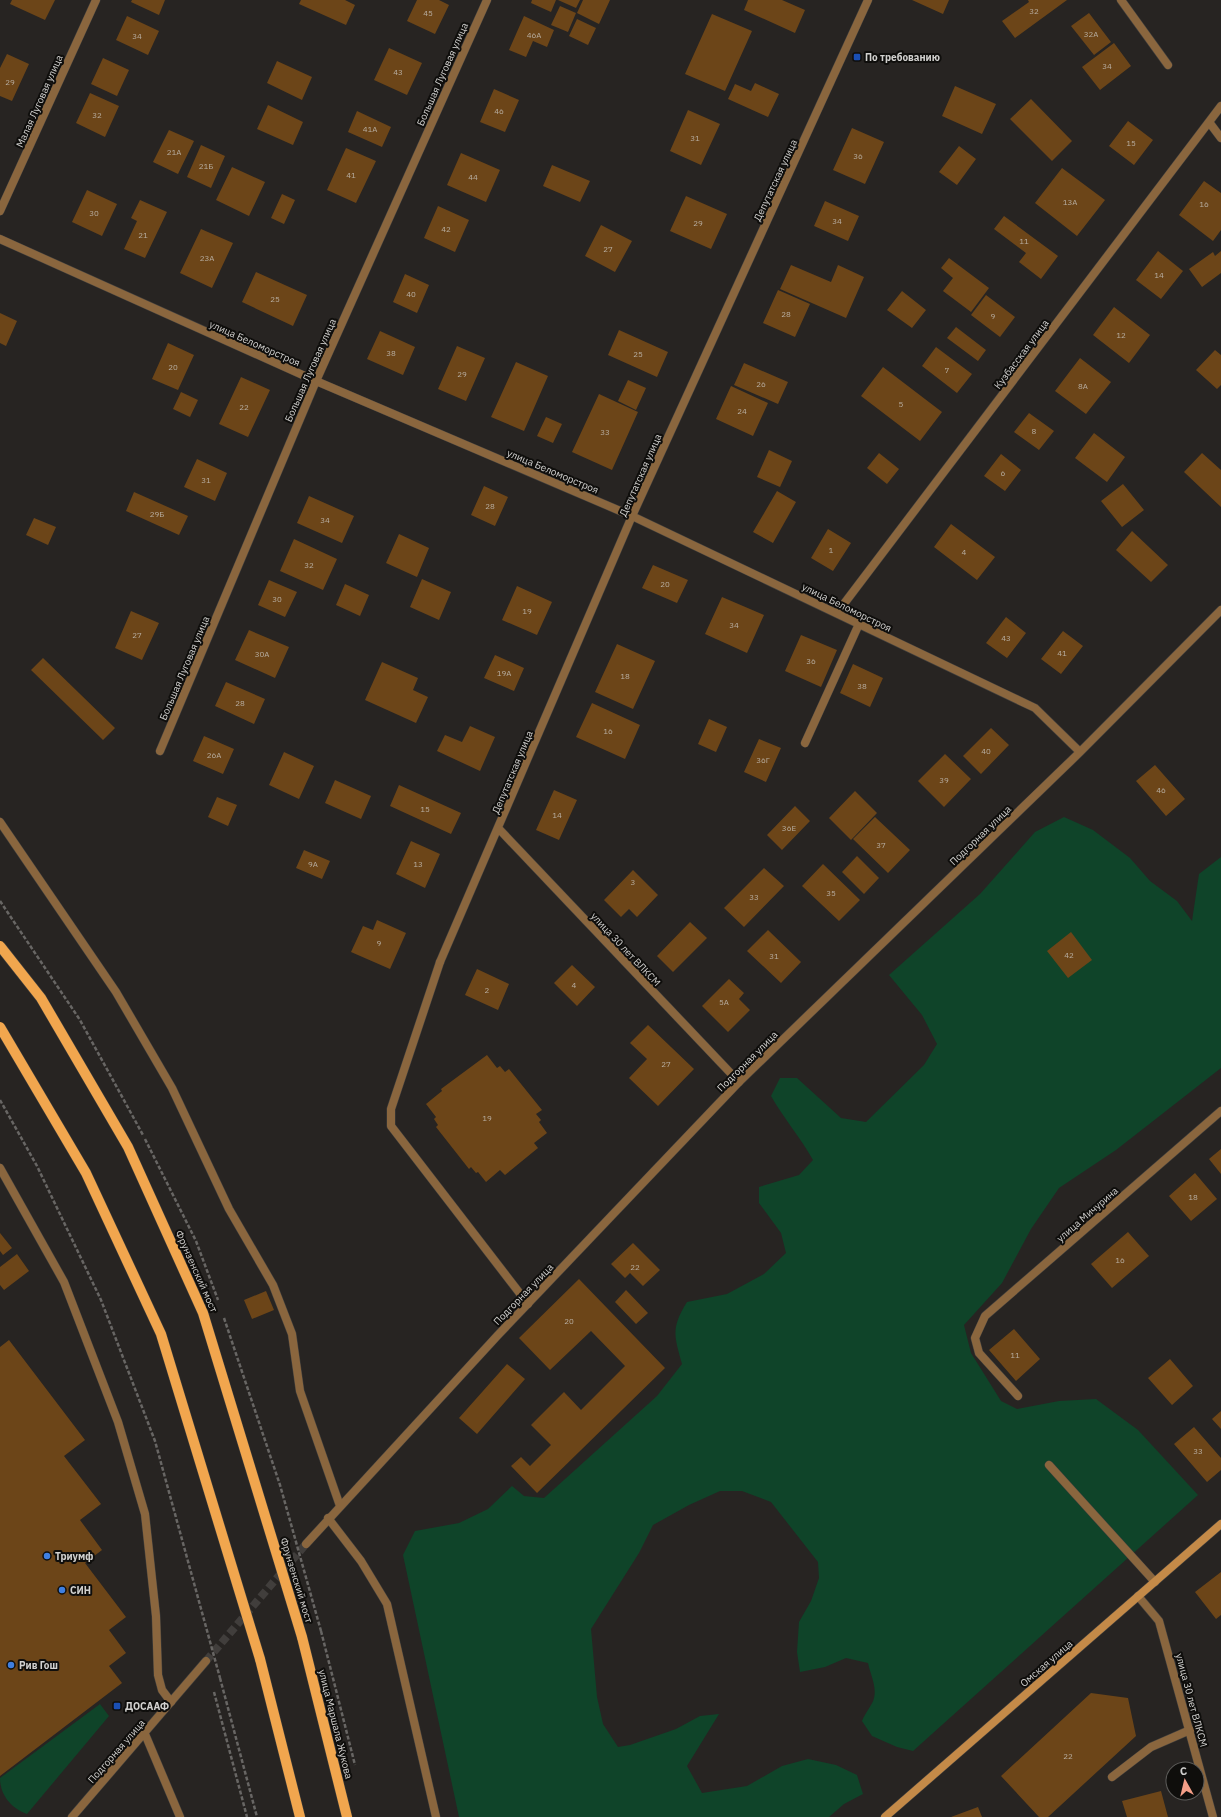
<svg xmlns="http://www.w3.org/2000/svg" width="1221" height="1817" viewBox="0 0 1221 1817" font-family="'IBM Plex Sans',sans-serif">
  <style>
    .green { fill: #0f4429 }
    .building { fill: #6c4518 }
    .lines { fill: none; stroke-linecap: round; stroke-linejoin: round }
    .tertiary-tunnel { stroke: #413e3c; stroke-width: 8; stroke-dasharray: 8 4; stroke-linecap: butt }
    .service-casing { stroke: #42403e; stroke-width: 9 }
    .minor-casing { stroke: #42403e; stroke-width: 9 }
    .tertiary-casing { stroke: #42403e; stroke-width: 9 }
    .secondary-casing { stroke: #42403e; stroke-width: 9 }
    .primary-casing { stroke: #42403e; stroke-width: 11 }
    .path { stroke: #686664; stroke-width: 2.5; stroke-dasharray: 4 2; stroke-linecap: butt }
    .service { stroke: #8a663e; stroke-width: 8 }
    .minor { stroke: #8a663e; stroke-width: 8 }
    .tertiary { stroke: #8a663e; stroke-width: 8 }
    .secondary { stroke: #c48a48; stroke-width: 8 }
    .primary { stroke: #f1a64e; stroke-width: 10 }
    .primary-bridge-casing { stroke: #42403e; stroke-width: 11; stroke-linecap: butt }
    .path-bridge { stroke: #686664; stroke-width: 2.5; stroke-dasharray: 4 2; stroke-linecap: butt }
    .primary-bridge { stroke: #f1a64e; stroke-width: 10 }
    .transit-dot { fill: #1a4fb4; stroke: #0f0e0c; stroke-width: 1.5 }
    .shop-dot { fill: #3f7fe0; stroke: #0f0e0c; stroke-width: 1.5 }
    .labels { text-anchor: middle; stroke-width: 4; stroke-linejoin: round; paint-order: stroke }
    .number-label { font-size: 8px; fill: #b8aea1 }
    .poi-label { font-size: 10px; font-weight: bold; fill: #d2d1cf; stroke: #0f0e0c; text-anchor: start }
    .street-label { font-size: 10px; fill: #d2d1cf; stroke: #0f0e0c }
  </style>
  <rect width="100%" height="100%" fill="#272422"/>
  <!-- green -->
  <path class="green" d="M1064 817 1093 830 1130 858 1150 881 1177 901 1192 921 1199 874 1221 857V1068L1116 1150 1059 1188 1031 1229 1002 1283 964 1325 971 1353 1001 1401 1017 1409 1059 1401 1096 1399 1138 1430 1198 1495 913 1751 897 1747 872 1736 862 1721C865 1713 873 1704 874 1698 877 1687 870 1673 868 1663L846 1658 825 1667 800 1672 797 1652 799 1622 811 1601 819 1578 818 1562 771 1502 742 1491H720L689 1505 653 1525 639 1553 591 1629 597 1697 603 1724 618 1747 630 1745 676 1729 700 1716 719 1714 687 1766 702 1793 747 1786 782 1766 808 1759 836 1765 857 1775 863 1794 844 1804 829 1817H459L403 1555 415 1531 459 1523 488 1509 512 1486 524 1496 544 1498 657 1396 682 1364C674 1335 671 1328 687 1302L727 1294 764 1274 786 1253 781 1233 759 1203V1187L799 1175 813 1160C801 1138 784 1119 771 1096L780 1078H797L841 1118 866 1122 924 1065 937 1044 922 1015 889 975 980 894 1035 832Z
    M100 1704 109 1716 27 1814C11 1808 0 1795 0 1778Z"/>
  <!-- building -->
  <path class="building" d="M12 0H55L45 20 10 4Z
    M132 0H165L159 15 131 2Z
    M301 0H345L355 5 346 25 299 4Z
    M417 0H439L449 5 435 34 407 21Z
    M532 0H556L551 12 531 3Z
    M558 0H580L576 8Z
    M583 0H610L599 24 577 13Z
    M748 0H782L805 10 795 33 744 10Z
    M912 0H949L943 14Z
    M1028 0H1067L1015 38 1002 21 1029 2Z
    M560 6 576 13 568 32 551 25Z
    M1089 13 1111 42 1094 55 1071 26Z
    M712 14 752 31 725 91 685 74Z
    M127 16 159 31 148 55 116 40Z
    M524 16 554 30 547 47 533 41 526 57 509 50Z
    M577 19 596 28 588 45 569 36Z
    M1114 43 1131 66 1100 90 1082 67Z
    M389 48 422 63 407 95 374 80Z
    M7 54 29 64 12 101 0 96V68Z
    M103 58 129 70 117 96 91 84Z
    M277 61 312 77 302 100 267 83Z
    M755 83 779 94 768 117 728 99 735 84 751 91Z
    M955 86 996 104 982 134 942 116Z
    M494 89 519 100 505 132 480 122Z
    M90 93 119 106 105 137 76 123Z
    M1031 99 1072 141 1052 161 1010 119Z
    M268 105 303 122 293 145 257 129Z
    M688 110 720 124 701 165 670 151Z
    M357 111 391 127 382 147 348 132Z
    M1128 121 1153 140 1134 165 1109 146Z
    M852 128 884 142 865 184 833 170Z
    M169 130 194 141 178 174 153 162Z
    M201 145 225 156 211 188 187 177Z
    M959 146 976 159 957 185 939 172Z
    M346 148 376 161 356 203 327 190Z
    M461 153 500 170 486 202 447 185Z
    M552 165 590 181 580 202 543 186Z
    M232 167 265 182 249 216 216 200Z
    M1062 168 1105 200 1077 236 1035 203Z
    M1204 181 1221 193V230L1213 241 1179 215Z
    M87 190 117 204 102 236 72 222Z
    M282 194 295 200 284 224 271 218Z
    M686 196 727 214 711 249 670 231Z
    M140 200 167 212 145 258 124 249 137 221 131 218Z
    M825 201 859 216 848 241 814 226Z
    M438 206 469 220 455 252 424 238Z
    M1004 216 1058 256 1041 279 1019 262 1026 253 994 229Z
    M601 225 632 241 615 272 585 256Z
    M201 229 233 243 212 288 180 273Z
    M1158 251 1183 271 1161 299 1136 280Z
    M1221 251V273L1202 287 1189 269 1213 252 1215 256Z
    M949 258 989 288 971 312 943 291 953 278 941 268Z
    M791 265 831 282 838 265 864 277 846 318 780 289Z
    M256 272 307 295 293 326 242 302Z
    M405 274 429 285 417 313 393 302Z
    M778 290 810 304 795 337 763 323Z
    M902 291 926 310 912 328 887 310Z
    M986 295 1015 317 1000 337 971 315Z
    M1114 307 1150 335 1129 363 1093 335Z
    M0 313 17 321 6 346 0 343Z
    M956 327 986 350 978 361 947 338Z
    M619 330 668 352 657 377 608 355Z
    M380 331 415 347 403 375 367 359Z
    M168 343 194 355 178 390 152 379Z
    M457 346 485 358 466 401 438 389Z
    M936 347 972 374 957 393 922 366Z
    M1215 350 1221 355V385L1217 389 1196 370Z
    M1080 358 1111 382 1086 414 1055 391Z
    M516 362 548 376 524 431 491 417Z
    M744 363 788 382 778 404 734 385Z
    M883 367 942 412 920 441 861 396Z
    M241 377 270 390 248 437 219 424Z
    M628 380 646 388 636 410 618 401Z
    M731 386 768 403 753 436 716 419Z
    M181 392 198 400 190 417 173 409Z
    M599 394 638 412 612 470 572 452Z
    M1029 413 1054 431 1039 450 1014 432Z
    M546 417 562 424 553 443 537 436Z
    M1094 433 1125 457 1107 482 1075 458Z
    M769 450 792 461 780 487 757 477Z
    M879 453 899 469 887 484 867 468Z
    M1202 453 1221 470V507L1184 472Z
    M1001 454 1021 470 1005 491 984 476Z
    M197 459 227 473 215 501 184 487Z
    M1123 484 1144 510 1122 527 1101 501Z
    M484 486 508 497 495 526 471 515Z
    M777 491 796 502 773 543 753 532Z
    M134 492 188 516 179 535 126 511Z
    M309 496 354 516 342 543 297 523Z
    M34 518 56 527 48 545 26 535Z
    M951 524 995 557 977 580 934 547Z
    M828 529 851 543 833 571 811 558Z
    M1132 531 1168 565 1151 582 1116 550Z
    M399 534 429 548 417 577 386 563Z
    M294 539 337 559 323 590 280 571Z
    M653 565 688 580 677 603 642 588Z
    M422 579 451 592 439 620 410 607Z
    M269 580 297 592 285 617 258 605Z
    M345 584 369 595 360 616 336 605Z
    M517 586 552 602 537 635 502 620Z
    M722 597 764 615 747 653 705 634Z
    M131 611 159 623 142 660 115 648Z
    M1006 617 1026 633 1007 658 986 643Z
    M249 630 289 647 275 678 235 660Z
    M1063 631 1083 646 1061 674 1041 659Z
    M801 635 837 650 821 687 785 671Z
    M617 644 655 661 633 709 595 692Z
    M495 655 524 668 514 691 484 678Z
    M43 658 115 728 103 740 31 670Z
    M382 662 418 678 413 690 428 697 416 723 365 700Z
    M853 664 883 678 870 707 840 693Z
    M226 682 265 699 254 724 215 706Z
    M592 703 640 725 625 759 576 737Z
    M709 719 727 727 716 752 698 744Z
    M470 726 495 737 480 771 437 751 445 735 462 742Z
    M991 728 1009 745 981 774 963 756Z
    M204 736 234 749 223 774 193 761Z
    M759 739 781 748 766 782 744 772Z
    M284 752 314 766 299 799 269 785Z
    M945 754 971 779 944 807 918 781Z
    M1155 765 1185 799 1166 816 1136 781Z
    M335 780 371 796 361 819 325 803Z
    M399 785 461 813 451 834 390 806Z
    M554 790 577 800 559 840 536 830Z
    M855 791 877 813 851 840 829 818Z
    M217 797 237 805 228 826 208 817Z
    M795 806 810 821 782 850 767 835Z
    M875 817 910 850 888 873 853 839Z
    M411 841 440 854 425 888 396 874Z
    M304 850 330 861 322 879 296 868Z
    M857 856 879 878 864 894 842 872Z
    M823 864 860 900 839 921 802 886Z
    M764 868 784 886 744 927 724 908Z
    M633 870 658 895 637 917 629 909 621 917 604 900Z
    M377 920 406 933 390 969 351 952 363 926 373 930Z
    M690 922 707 938 673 972 657 956Z
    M768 930 801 962 781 983 747 951Z
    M1071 932 1092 960 1068 978 1047 951Z
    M572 965 595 987 577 1006 554 983Z
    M477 969 509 984 498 1010 465 995Z
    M729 979 744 993 739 999 750 1010 728 1032 702 1006Z
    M648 1025 694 1069 658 1106 629 1078 647 1059 630 1043Z
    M487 1055 497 1068 500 1066 505 1072 509 1069 542 1110 536 1114 541 1120 539 1122 547 1133 534 1143 538 1148 505 1175 500 1170 486 1182 478 1172 476 1173 471 1167 469 1169 436 1127 438 1125 434 1119 436 1117 426 1104 442 1091 441 1089Z
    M1221 1149V1174L1209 1159Z
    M1195 1173 1217 1199 1191 1221 1169 1196Z
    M1128 1232 1149 1256 1112 1288 1091 1264Z
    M0 1233 12 1248 3 1255 0 1251Z
    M633 1243 660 1270 643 1286 630 1273 625 1278 611 1264Z
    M17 1254 29 1271 4 1290 0 1285V1267Z
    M579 1279 665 1368 537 1493 511 1466 521 1457 530 1466 551 1445 531 1425 564 1392 581 1410 625 1366 591 1331 550 1370 519 1338Z
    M626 1290 648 1313 636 1324 615 1302Z
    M266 1291 274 1310 252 1319 244 1300Z
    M1014 1329 1040 1359 1016 1381 989 1350Z
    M9 1340 85 1440 64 1456 101 1504 80 1520 102 1550 85 1563 126 1617 109 1630 126 1653 109 1666 122 1683 0 1776V1347Z
    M1170 1359 1193 1386 1172 1405 1148 1378Z
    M507 1364 525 1379 477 1434 459 1418Z
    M1221 1411V1429L1212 1419Z
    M1194 1427 1221 1458V1470L1207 1482 1174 1444Z
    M1221 1572V1615L1216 1619 1195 1592Z
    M1091 1693 1128 1698 1136 1736 1048 1817H1039L1001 1776Z
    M1161 1791 1168 1817H1127L1122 1801Z
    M978 1807 982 1817H951Z"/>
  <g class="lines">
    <!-- tertiary-tunnel -->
    <path class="tertiary-tunnel" d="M206 1661 306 1544"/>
    <defs>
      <path id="service" d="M805 743 859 624
        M440 962 391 1109V1126L528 1304
        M0 1168 64 1282 118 1422 145 1514 156 1616 158 1675 162 1690 171 1702
        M1049 1465 1155 1582
        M1112 1777 1151 1747 1190 1730"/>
      <path id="minor" d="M1121 0 1168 65
        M1209 122 1221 138
        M0 211 96 0
        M0 239 316 381 632 516 440 962
        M837 613 1221 106
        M160 751 316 381 487 0
        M0 822 116 992 172 1088 229 1209 273 1285 292 1334 300 1391 340 1506
        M499 829 739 1082
        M1018 1396 979 1353 975 1338 985 1316 1221 1111
        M1138 1596 1159 1621 1213 1817"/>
      <path id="tertiary" d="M868 0 632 516 1035 708 1080 752
        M328 1518 361 1561 387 1604 436 1817
        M306 1544 498 1335 739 1082 1080 752 1221 610
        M145 1734 180 1817
        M72 1817 206 1661"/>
      <path id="secondary" d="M885 1817 1221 1524"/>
      <path id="primary" d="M302 1637 347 1817
        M260 1659 300 1817"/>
    </defs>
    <!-- service casing -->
    <use href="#service" class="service-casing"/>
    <!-- minor casing -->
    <use href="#minor" class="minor-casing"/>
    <!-- tertiary casing -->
    <use href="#tertiary" class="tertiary-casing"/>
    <!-- secondary casing -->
    <use href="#secondary" class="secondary-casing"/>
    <!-- primary casing -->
    <use href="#primary" class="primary-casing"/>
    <!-- path -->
    <path class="path" d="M321 1631 355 1765
      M220 1678 257 1817
      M214 1692 247 1817"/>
    <!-- service -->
    <use href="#service" class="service"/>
    <!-- minor -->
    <use href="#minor" class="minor"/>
    <!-- tertiary -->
    <use href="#tertiary" class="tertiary"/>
    <!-- secondary -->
    <use href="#secondary" class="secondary"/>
    <!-- primary -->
    <use href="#primary" class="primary"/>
    <defs>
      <path id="primary-bridge" d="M0 946 41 998 128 1147 203 1313 302 1637
        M0 1027 86 1173 161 1334 260 1659"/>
    </defs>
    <!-- primary-bridge casing -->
    <use href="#primary-bridge" class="primary-bridge-casing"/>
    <!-- path-bridge -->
    <path class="path-bridge" d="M0 901 80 1020 143 1135
      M0 1100 37 1166 101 1300 155 1441 220 1678
      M145 1139 196 1241 218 1300
      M224 1318 280 1485 321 1631"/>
    <!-- primary-bridge -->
    <use href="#primary-bridge" class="primary-bridge"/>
  </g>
  <!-- markers -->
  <g class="transit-dot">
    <rect x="853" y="53" width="8" height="8" rx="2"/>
    <rect x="113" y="1702" width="8" height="8" rx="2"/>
  </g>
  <g class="shop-dot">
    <circle cx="47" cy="1556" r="4"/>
    <circle cx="62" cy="1590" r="4"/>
    <circle cx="11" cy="1665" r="4"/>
  </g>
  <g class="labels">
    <!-- number labels -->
    <g class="number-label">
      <text x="1034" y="14">32</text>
      <text x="428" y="16">45</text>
      <text x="1091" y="37">32А</text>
      <text x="534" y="38">46А</text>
      <text x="137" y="39">34</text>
      <text x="1107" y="69">34</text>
      <text x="398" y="75">43</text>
      <text x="10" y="85">29</text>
      <text x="499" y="114">46</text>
      <text x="97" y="118">32</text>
      <text x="370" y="132">41А</text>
      <text x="695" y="141">31</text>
      <text x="1131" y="146">15</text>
      <text x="174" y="155">21А</text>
      <text x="858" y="159">36</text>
      <text x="206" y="169">21Б</text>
      <text x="351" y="178">41</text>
      <text x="473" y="180">44</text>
      <text x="1070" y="205">13А</text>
      <text x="1204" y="207">16</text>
      <text x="94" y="216">30</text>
      <text x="837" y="224">34</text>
      <text x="698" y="226">29</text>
      <text x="446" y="232">42</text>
      <text x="143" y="238">21</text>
      <text x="1024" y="244">11</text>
      <text x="608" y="252">27</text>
      <text x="207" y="261">23А</text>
      <text x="1159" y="278">14</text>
      <text x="411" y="297">40</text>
      <text x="275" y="302">25</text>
      <text x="786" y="317">28</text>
      <text x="993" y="319">9</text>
      <text x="1121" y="338">12</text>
      <text x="391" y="356">38</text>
      <text x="638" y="357">25</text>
      <text x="173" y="370">20</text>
      <text x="947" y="373">7</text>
      <text x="462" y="377">29</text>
      <text x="761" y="387">26</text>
      <text x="1083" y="389">8А</text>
      <text x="901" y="407">5</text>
      <text x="244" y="410">22</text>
      <text x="742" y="414">24</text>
      <text x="1034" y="434">8</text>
      <text x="605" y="435">33</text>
      <text x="1003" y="476">6</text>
      <text x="206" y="483">31</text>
      <text x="490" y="509">28</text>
      <text x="157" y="517">29Б</text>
      <text x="325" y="523">34</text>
      <text x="831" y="553">1</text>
      <text x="964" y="555">4</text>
      <text x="309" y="568">32</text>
      <text x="665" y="587">20</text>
      <text x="277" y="602">30</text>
      <text x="527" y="614">19</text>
      <text x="734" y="628">34</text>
      <text x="137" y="638">27</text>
      <text x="1006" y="641">43</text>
      <text x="1062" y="656">41</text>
      <text x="262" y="657">30А</text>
      <text x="811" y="664">36</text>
      <text x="504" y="676">19А</text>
      <text x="625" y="679">18</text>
      <text x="862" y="689">38</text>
      <text x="240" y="706">28</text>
      <text x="608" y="734">16</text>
      <text x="986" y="754">40</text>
      <text x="214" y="758">26А</text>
      <text x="763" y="763">36Г</text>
      <text x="944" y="783">39</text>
      <text x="1161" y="793">46</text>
      <text x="425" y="812">15</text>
      <text x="557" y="818">14</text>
      <text x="789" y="831">36Е</text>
      <text x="881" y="848">37</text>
      <text x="313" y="867">9А</text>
      <text x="418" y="867">13</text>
      <text x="633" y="885">3</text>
      <text x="831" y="896">35</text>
      <text x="754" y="900">33</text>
      <text x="379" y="946">9</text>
      <text x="1069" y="958">42</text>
      <text x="774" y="959">31</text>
      <text x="574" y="988">4</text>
      <text x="487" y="993">2</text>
      <text x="724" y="1005">5А</text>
      <text x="666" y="1067">27</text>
      <text x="487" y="1121">19</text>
      <text x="1193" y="1200">18</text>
      <text x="1120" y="1263">16</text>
      <text x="635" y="1270">22</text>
      <text x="569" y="1324">20</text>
      <text x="1015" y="1358">11</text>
      <text x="1198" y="1454">33</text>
      <text x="1068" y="1759">22</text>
    </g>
    <!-- poi labels -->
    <g class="poi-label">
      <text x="865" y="61">По требованию</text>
      <text x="55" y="1560">Триумф</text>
      <text x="70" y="1594">СИН</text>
      <text x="19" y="1669">Рив Гош</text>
      <text x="125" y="1710">ДОСААФ</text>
    </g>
    <!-- street labels -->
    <g class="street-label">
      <text transform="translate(442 74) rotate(-66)" y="4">Большая Луговая улица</text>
      <text transform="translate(39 101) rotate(-66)" y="4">Малая Луговая улица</text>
      <text transform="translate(775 180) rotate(-65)" y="4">Депутатская улица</text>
      <text transform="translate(255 343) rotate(24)" y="4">улица Беломорстроя</text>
      <text transform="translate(1021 354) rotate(-53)" y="4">Кузбасская улица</text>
      <text transform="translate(310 370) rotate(-66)" y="4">Большая Луговая улица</text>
      <text transform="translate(553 471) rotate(23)" y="4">улица Беломорстроя</text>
      <text transform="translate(640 475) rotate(-66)" y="4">Депутатская улица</text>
      <text transform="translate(847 607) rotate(26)" y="4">улица Беломорстроя</text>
      <text transform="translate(184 668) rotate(-67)" y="4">Большая Луговая улица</text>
      <text transform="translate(512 772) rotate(-67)" y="4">Депутатская улица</text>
      <text transform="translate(980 835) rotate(-44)" y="4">Подгорная улица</text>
      <text transform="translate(626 949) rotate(47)" y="4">улица 30 лет ВЛКСМ</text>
      <text transform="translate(747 1061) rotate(-45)" y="4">Подгорная улица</text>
      <text transform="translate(1087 1214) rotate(-41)" y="4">улица Мичурина</text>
      <text transform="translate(197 1271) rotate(66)" y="4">Фрунзенский мост</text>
      <text transform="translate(523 1294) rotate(-46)" y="4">Подгорная улица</text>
      <text transform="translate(297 1580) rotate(73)" y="4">Фрунзенский мост</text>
      <text transform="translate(1046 1663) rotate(-41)" y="4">Омская улица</text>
      <text transform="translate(1192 1700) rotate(75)" y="4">улица 30 лет ВЛКСМ</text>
      <text transform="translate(336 1724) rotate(76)" y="4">улица Маршала Жукова</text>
      <text transform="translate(116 1751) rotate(-49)" y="4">Подгорная улица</text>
    </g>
  </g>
  <!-- north arrow -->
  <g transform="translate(1185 1781) rotate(352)"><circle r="19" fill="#0f0e0c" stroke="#5d5c5a"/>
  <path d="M0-3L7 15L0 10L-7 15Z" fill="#f49e87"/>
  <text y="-6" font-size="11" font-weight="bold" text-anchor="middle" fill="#d2d1cf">С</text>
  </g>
</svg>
